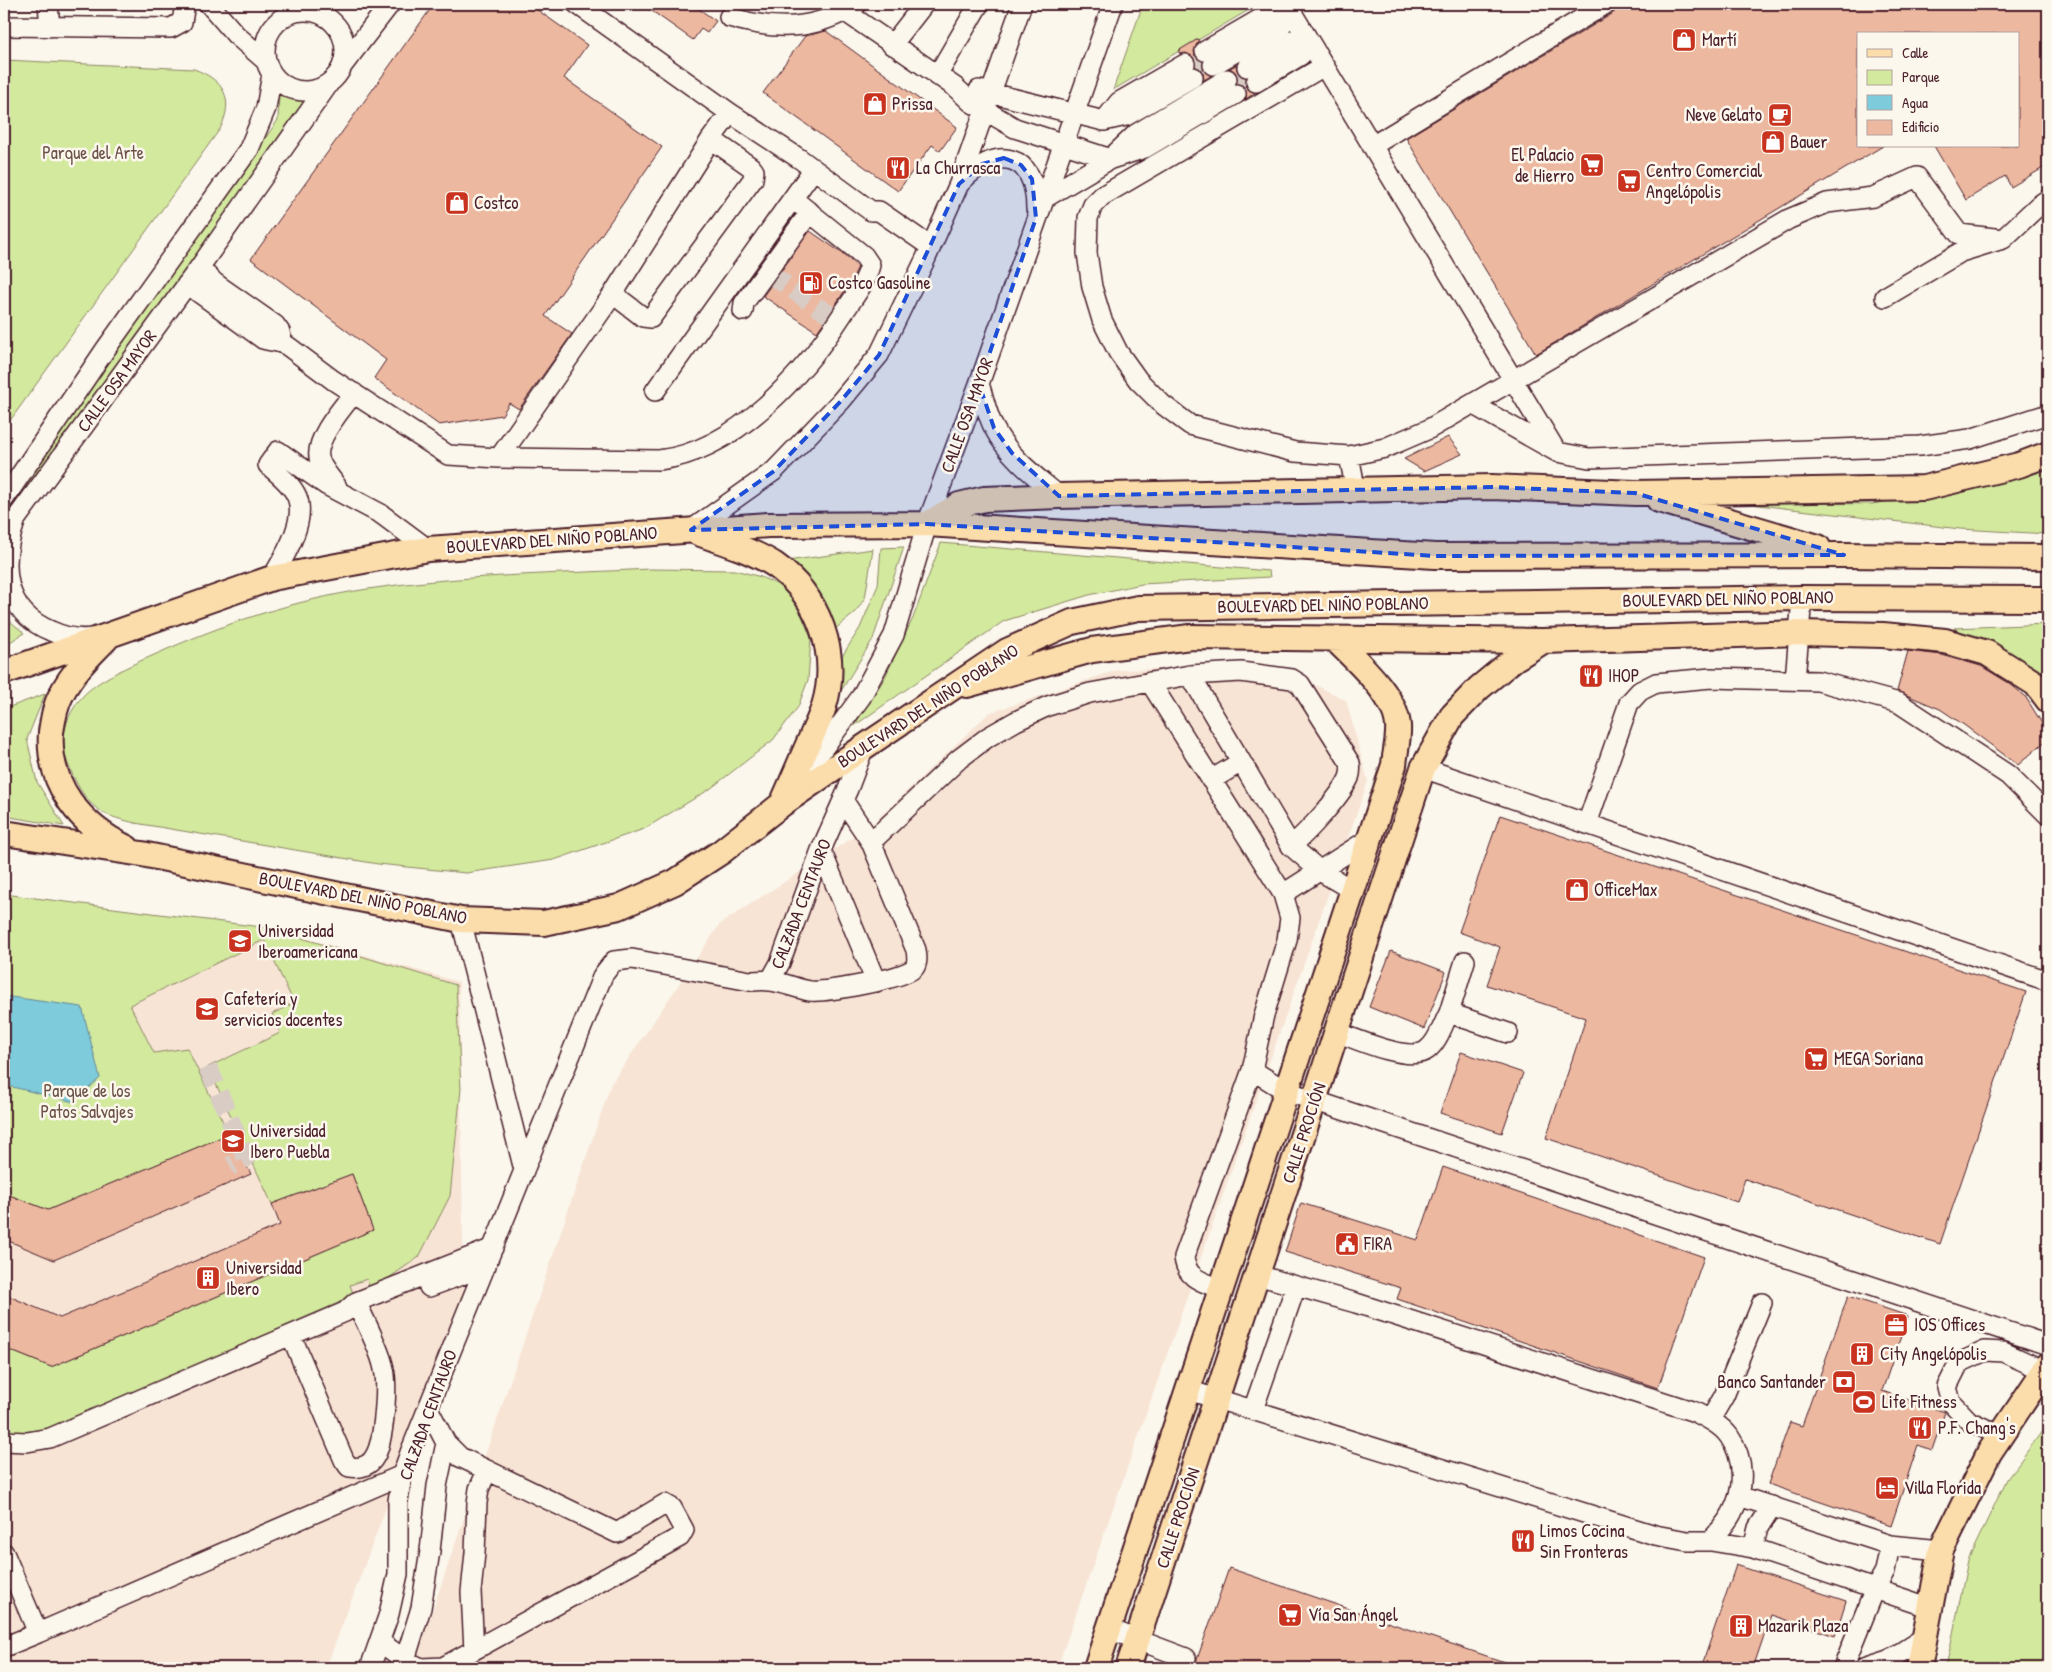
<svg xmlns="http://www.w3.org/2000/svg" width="2052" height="1672" viewBox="0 0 2052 1672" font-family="'Patrick Hand',sans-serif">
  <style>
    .built { fill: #f7e4d5 }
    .green { fill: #d2e99e; stroke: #8e8464 }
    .water { fill: #7dcbdb; stroke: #698695 }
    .building { fill: #edb8a0; stroke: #4a1f2b }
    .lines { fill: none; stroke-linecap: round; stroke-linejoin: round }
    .minor-tunnel { stroke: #d8ccc5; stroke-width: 19; stroke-dasharray: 19 9; stroke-linecap: butt }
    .minor-casing { stroke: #4a1f2b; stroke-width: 22 }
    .major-casing { stroke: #4a1f2b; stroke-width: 28 }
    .minor { stroke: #fbf7ec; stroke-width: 19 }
    .major { stroke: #fbddab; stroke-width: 24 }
    .marked { fill: #1d4ed8; fill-opacity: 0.2; stroke: #1d4ed8; stroke-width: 4; stroke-dasharray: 10 6; stroke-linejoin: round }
    .labels { text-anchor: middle; stroke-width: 5; stroke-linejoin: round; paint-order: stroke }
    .poi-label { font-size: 18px; fill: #4a1f2b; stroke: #fbf7ec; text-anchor: start }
    .park-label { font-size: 18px; fill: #6c5248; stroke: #fbf7ec }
    .street-label { font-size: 18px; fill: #4a1f2b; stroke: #fbf7ec }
  </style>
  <rect width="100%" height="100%" fill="#fbf7ec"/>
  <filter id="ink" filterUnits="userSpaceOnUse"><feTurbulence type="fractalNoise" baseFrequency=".02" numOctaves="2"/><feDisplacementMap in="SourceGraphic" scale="10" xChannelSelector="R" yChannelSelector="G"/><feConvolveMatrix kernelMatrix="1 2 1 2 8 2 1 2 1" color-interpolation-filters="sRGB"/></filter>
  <g filter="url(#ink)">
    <!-- built -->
    <path class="built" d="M1277 666 1346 700 1368 781 1057 1668H413L611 1084 720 924 870 826 989 713 1117 670Z
      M4 894 269 928 459 982 464 1300 326 1668H4Z"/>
    <!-- green -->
    <path class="green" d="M1143 4H1259L1113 90Z
      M4 60 194 69C224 80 235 99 220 129L4 429Z
      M279 93 292 98 311 97 4 526V510L278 120Z
      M2048 470V534L1960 529 1733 502 1872 504 2008 481Z
      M941 543 1269 571 1270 577 1142 584 1089 595 1004 621 854 726 884 679 913 618Z
      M904 547 873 639 836 699 839 661 860 628 878 585 881 548Z
      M873 549 865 598 855 613 835 629 827 611 787 561Z
      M650 569 735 570 761 577 783 587 798 606 811 638 808 680 798 707 773 740 710 789 644 829 554 860 466 873 378 864 135 823C124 820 108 817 99 810 83 799 75 781 68 764 58 740 66 715 82 697 97 680 133 664 154 655 223 624 293 600 368 589 459 575 558 574 650 569Z
      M4 611 11 622 24 633 4 646Z
      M2048 624V678L1954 628Z
      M45 694 27 739 37 782 64 826 4 816V709Z
      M4 894 269 928 456 985 461 1089 450 1196 419 1257 370 1291 367 1279 350 1285 354 1296 29 1438 4 1430V1348L51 1367 373 1230 352 1174 272 1204 208 1067 280 1033 272 1014 294 1003 264 940 130 1005 154 1053 187 1048 229 1134 48 1210 4 1193Z
      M2048 1423V1668H1946L1968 1560 2007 1479Z"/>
    <!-- water -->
    <path class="water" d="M4 996 82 1007 100 1078 74 1102 4 1085Z"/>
    <!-- building -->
    <path class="building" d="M434 4H529L587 45 564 78 662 147 545 316 572 334 519 409 509 403 502 415 439 425 374 378 386 360 251 259Z
      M642 4H692L716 21 707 33 701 29 693 40Z
      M1624 4H2048V165L2011 187 2005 176 1966 200 1934 146H2018V34H1858V146H1883L1536 354 1406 138 1612 14Z
      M826 31 957 127 940 151 932 145 898 191 763 93 805 36Z
      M1198 39 1199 41 1194 51 1195 56 1203 62 1204 71 1211 76 1204 80 1203 72 1196 66 1194 58 1186 53 1180 54 1178 51Z
      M1236 65 1238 73 1246 78 1247 88 1255 93 1246 99V89L1237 83V74L1230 68Z
      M810 231 842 253 858 267 850 283 817 332 763 296Z
      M1448 437 1462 454 1424 471 1404 459Z
      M1908 651 1942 655 1981 666 2009 683 2025 696 2048 733V739L2018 765 1964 725 1940 709 1897 691Z
      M1500 815 2026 992 1940 1244 1745 1179 1737 1202 1546 1138 1586 1018 1487 985 1500 947 1459 932Z
      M1391 951 1446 972 1424 1029 1369 1007Z
      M1461 1052 1523 1073 1502 1133 1440 1113Z
      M229 1134 251 1174 54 1260 4 1239V1193L48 1210Z
      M1443 1167 1704 1257 1658 1388 1397 1299 1401 1288 1285 1252 1301 1203 1418 1240Z
      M352 1174 373 1230 51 1367 4 1348V1294L60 1318 280 1225 272 1204Z
      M1848 1296 1908 1316 1882 1391 1945 1412 1932 1450 1918 1445 1891 1526 1768 1484 1790 1422 1802 1426Z
      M1736 1565 1846 1601 1835 1636 1771 1615 1753 1668H1701Z
      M1229 1568 1516 1666V1668H1194Z"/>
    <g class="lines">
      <!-- minor-tunnel -->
      <path class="minor-tunnel" d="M1189 70 1210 59
        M1232 87 1252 74
        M770 274 834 318
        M208 1067 246 1158 230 1166"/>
      <defs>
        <path id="minor" d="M48 4 50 27
          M209 4 236 35 266 61
          M577 4 730 113 800 159 871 211H879L931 247
          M844 11 955 87 971 102 1015 128 1111 159 1145 148 1236 94
          M1291 11 1556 451
          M265 51a40 40 0 1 1 80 0a40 40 0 1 1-80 0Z
          M729 17C775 31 815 31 857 4
          M4 26 171 28 182 22 185 4
          M892 45 924 4
          M1205 51 1272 12 1291 11
          M343 65 390 4
          M1213 65 1281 26 1295 4
          M1324 66 1102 196 1093 205 1088 218 1087 253 1092 287 1102 320 1118 352 1138 380 1162 404 1190 425 1295 452 1349 456 1385 448 1429 429 1789 219 1827 203 1873 197 1917 177 1959 234 2003 239
          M1247 67 1292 40 1308 41
          M937 76 979 4
          M1256 82 1301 55 1308 41
          M979 90 1104 121 1126 116 1193 77
          M1104 121 1119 102 1185 64
          M1372 146 1606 4
          M1113 156 1136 134 1227 79
          M960 183C996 144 1036 152 1036 209
          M1043 199 1117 155
          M199 268 215 283 275 325 280 332 282 342
          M187 284 263 339C272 342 281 341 289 347L333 380 448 455 499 458 659 460C736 451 804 374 844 312 854 297 866 282 870 265L864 256 793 199
          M613 294 643 317 651 318 753 179 754 171 751 167 711 139
          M1885 297 1961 252 2003 239 2038 206 2048 199
          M743 311 744 303 810 212
          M979 384C984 398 987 415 994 428 1009 457 1035 476 1059 496
          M655 391 813 170
          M1472 404 1557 452 1589 458 1920 446 1970 439 2048 414
          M1349 456 1353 476
          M499 458 613 294 711 139 730 113
          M337 487C332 479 323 470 320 461 312 442 342 408 354 393
          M4 499 105 350 249 149 266 108 272 74
          M691 530 774 471 841 401 879 355 926 258 959 184 1022 4
          M272 578C284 557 307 521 297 497 292 484 278 474 268 465L278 451 326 485 381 514 428 549
          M92 638C78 640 64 637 51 631 2 611 0 563 16 519L199 268 330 82
          M1190 675 1291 846 1320 871 1352 890
          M1795 680 1802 598
          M1150 682 1283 894 1290 918 1287 940 1264 1015 1252 1070 1184 1257C1186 1279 1203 1282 1221 1289
          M1423 768 2048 981
          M1211 780 1241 762
          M799 781 861 697 894 635 927 524 979 384 1113 4
          M1587 824 1629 703 1640 691 1656 683 1711 678 1818 681 1899 703 2008 775 2048 815
          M871 842 959 759 988 737 1016 721 1048 706 1090 693 1190 675 1241 672 1292 679 1300 684 1350 763C1351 768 1351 772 1349 778 1341 796 1307 833 1291 846
          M821 850 876 982
          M1283 894 1369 839
          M461 920 524 1170
          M770 981 780 963 821 850 848 789 864 747
          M1449 1013 1465 961
          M1337 1032C1355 1039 1410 1063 1427 1050 1438 1042 1443 1024 1449 1013L1508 1033
          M1252 1070 1286 1091 2048 1345
          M429 1287 486 1266
          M291 1335 344 1460 349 1467C360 1469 370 1466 375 1456 384 1441 388 1386 384 1369 381 1352 364 1318 356 1302
          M1188 1390 1655 1535 1687 1541H1711C1718 1532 1727 1523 1732 1513 1745 1489 1745 1459 1729 1436 1721 1425 1707 1418 1695 1412L1356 1303 1257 1275
          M1253 1410 1296 1286
          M1710 1420 1724 1396 1762 1303
          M2001 1436 1969 1421 1951 1402 1947 1387 1959 1363 1985 1351 2003 1352 2045 1371
          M4 1441 27 1442 50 1438 345 1312 356 1302 493 1248
          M1739 1496 1890 1545 1941 1550
          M1711 1541 1753 1548 1931 1608
          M1753 1548 1758 1528 1772 1506
          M4 1553 38 1633 402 1475
          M1109 1629 1186 1658
          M380 1642 405 1660 421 1668 443 1667 680 1537 684 1530 672 1508 665 1504 617 1533 460 1457 446 1443 428 1408
          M4 1647 38 1633
          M474 1650 471 1592 475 1553 477 1503 479 1489 487 1471
          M405 1660 421 1608 430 1551 437 1486 446 1443
          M370 1668 389 1614 398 1574V1501L402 1475 411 1450 603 975 614 961 632 959 750 981C757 981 763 980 770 981 783 982 797 989 810 991 825 993 907 978 914 968 918 963 917 956 916 950L871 842 843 800
          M1843 1668 1875 1589 1885 1571 1890 1545
          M1864 1668 1889 1660 1925 1637"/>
        <path id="major" d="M1659 500 1818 547
          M927 524 959 505 984 499 1059 496 1492 487 1635 493 1924 488 2019 465 2048 454
          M698 533C722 542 754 551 775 565 819 596 840 654 824 706 821 717 815 728 811 738 801 760 792 782 782 804
          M106 639C89 656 72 673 61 695 55 706 53 719 51 732 47 785 81 826 127 848
          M4 672 272 578 428 549 768 525 927 524 1435 556 1844 555 2048 557
          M967 685 1092 650 1190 637 1543 641 1800 633 1883 635 1945 641 1987 653 2036 684 2048 700
          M4 833 142 854 461 920 544 923 619 907 675 882 721 852 782 804 864 747 1007 651 1072 622 1138 608 1802 598 2048 599
          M1096 1668 1394 765C1395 753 1399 738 1398 726 1396 695 1356 661 1335 639
          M1128 1668 1423 768 1452 716 1479 688 1514 659 1543 641
          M1919 1668 1941 1550 1989 1453 2048 1365"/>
      </defs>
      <!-- minor casing -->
      <use href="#minor" class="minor-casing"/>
      <!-- major casing -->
      <use href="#major" class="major-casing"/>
      <!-- minor -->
      <use href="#minor" class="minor"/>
      <!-- major -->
      <use href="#major" class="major"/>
    </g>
  </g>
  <!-- marked area -->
  <path class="marked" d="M1004 158 1021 165 1032 179 1036 218 979 384 994 428 1012 453 1059 496 1492 487 1635 493 1844 555 1435 556 927 524 691 530 774 471 841 401 879 355 959 184 982 164Z"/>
  <!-- icons -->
  <defs>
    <symbol id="shop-square" viewBox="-11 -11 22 22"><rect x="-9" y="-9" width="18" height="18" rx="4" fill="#c8321e" stroke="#fbf7ec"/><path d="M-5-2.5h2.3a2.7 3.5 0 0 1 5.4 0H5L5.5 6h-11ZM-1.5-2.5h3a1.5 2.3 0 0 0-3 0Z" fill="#fff"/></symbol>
    <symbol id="cafe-square" viewBox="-11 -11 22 22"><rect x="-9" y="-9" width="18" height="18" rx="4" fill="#c8321e" stroke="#fbf7ec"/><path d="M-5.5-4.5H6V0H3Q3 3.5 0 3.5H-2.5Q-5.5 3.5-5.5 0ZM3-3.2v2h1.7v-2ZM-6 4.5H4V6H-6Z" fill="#fff"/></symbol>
    <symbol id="supermarket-square" viewBox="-11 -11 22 22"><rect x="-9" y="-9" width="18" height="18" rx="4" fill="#c8321e" stroke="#fbf7ec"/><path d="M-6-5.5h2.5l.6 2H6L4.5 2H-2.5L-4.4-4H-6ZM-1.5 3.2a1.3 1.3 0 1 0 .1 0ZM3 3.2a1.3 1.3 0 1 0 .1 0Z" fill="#fff"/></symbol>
    <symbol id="restaurant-square" viewBox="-11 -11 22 22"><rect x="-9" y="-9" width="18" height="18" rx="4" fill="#c8321e" stroke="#fbf7ec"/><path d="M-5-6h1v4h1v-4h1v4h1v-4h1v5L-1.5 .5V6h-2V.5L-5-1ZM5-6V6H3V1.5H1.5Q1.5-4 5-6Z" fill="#fff"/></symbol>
    <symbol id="fuel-square" viewBox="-11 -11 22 22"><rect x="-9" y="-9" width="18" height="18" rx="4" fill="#c8321e" stroke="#fbf7ec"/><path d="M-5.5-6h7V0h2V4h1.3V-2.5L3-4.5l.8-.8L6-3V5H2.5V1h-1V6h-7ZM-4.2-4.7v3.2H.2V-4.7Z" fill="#fff"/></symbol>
    <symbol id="school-square" viewBox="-11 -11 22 22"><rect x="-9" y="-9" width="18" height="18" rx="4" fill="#c8321e" stroke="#fbf7ec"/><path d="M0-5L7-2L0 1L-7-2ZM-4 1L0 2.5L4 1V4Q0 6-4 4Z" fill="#fff"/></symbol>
    <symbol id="university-square" viewBox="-11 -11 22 22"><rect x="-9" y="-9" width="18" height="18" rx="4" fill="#c8321e" stroke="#fbf7ec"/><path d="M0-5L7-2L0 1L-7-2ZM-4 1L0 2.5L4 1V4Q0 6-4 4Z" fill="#fff"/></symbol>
    <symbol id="civic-square" viewBox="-11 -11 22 22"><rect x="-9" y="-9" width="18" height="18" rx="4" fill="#c8321e" stroke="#fbf7ec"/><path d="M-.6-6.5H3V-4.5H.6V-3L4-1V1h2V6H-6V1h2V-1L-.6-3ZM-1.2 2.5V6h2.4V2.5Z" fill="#fff"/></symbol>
    <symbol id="building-square" viewBox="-11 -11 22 22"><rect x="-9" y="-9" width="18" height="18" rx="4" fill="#c8321e" stroke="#fbf7ec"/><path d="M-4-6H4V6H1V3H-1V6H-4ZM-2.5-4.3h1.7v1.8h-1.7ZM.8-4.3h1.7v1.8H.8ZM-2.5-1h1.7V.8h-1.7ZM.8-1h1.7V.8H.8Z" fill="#fff"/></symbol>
    <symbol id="office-square" viewBox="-11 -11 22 22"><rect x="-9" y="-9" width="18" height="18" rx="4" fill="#c8321e" stroke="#fbf7ec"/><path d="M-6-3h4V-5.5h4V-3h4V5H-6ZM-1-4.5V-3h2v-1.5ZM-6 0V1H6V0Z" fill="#fff"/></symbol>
    <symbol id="bank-square" viewBox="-11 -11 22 22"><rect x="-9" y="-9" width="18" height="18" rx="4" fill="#c8321e" stroke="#fbf7ec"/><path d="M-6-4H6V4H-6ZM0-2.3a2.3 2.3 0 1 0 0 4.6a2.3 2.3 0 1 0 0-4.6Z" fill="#fff"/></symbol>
    <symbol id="stadium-square" viewBox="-11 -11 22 22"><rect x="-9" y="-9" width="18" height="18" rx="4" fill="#c8321e" stroke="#fbf7ec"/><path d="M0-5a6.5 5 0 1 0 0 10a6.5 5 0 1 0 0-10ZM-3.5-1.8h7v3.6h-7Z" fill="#fff"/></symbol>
    <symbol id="hotel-square" viewBox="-11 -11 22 22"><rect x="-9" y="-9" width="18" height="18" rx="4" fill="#c8321e" stroke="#fbf7ec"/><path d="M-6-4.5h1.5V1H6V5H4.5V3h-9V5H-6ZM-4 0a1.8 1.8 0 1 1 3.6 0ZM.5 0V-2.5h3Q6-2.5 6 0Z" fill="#fff"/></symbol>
  </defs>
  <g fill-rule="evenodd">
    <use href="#shop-square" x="1670" y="26" width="28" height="28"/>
    <use href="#shop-square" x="861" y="90" width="28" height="28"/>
    <use href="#cafe-square" x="1766" y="101" width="28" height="28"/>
    <use href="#shop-square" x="1759" y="128" width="28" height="28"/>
    <use href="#supermarket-square" x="1578" y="151" width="28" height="28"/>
    <use href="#restaurant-square" x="884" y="154" width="28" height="28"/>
    <use href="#supermarket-square" x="1615" y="167" width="28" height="28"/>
    <use href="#shop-square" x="443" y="189" width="28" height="28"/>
    <use href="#fuel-square" x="797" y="269" width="28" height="28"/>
    <use href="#restaurant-square" x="1577" y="662" width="28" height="28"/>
    <use href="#shop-square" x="1563" y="876" width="28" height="28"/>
    <use href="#school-square" x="226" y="927" width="28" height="28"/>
    <use href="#university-square" x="193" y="995" width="28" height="28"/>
    <use href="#supermarket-square" x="1802" y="1045" width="28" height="28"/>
    <use href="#university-square" x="219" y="1127" width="28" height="28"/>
    <use href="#civic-square" x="1333" y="1230" width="28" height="28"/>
    <use href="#building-square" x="194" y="1264" width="28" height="28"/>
    <use href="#office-square" x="1882" y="1311" width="28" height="28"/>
    <use href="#building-square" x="1848" y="1340" width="28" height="28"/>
    <use href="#bank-square" x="1830" y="1368" width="28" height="28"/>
    <use href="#stadium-square" x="1850" y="1388" width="28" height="28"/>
    <use href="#restaurant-square" x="1906" y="1414" width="28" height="28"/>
    <use href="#hotel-square" x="1873" y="1474" width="28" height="28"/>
    <use href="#restaurant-square" x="1509" y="1527" width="28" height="28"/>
    <use href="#supermarket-square" x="1276" y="1601" width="28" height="28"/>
    <use href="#building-square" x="1727" y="1612" width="28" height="28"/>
  </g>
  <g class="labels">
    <!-- poi labels -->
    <g class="poi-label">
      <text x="1702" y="46">Martí</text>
      <text x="892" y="110">Prissa</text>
      <text x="1762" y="121" text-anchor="end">Neve Gelato</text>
      <text x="1790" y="148">Bauer</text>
      <text x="1574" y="161" text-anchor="end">El Palacio<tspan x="1574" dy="21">de Hierro</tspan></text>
      <text x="916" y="174">La Churrasca</text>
      <text x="1646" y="177">Centro Comercial<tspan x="1646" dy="21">Angelópolis</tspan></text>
      <text x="474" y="209">Costco</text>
      <text x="828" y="289">Costco Gasoline</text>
      <text x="1608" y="682">IHOP</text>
      <text x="1594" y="896">OfficeMax</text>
      <text x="258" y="937">Universidad<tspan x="258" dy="21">Iberoamericana</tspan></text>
      <text x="224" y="1005">Cafetería y<tspan x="224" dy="21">servicios docentes</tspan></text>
      <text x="1834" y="1065">MEGA Soriana</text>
      <text x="250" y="1137">Universidad<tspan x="250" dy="21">Ibero Puebla</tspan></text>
      <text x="1364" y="1250">FIRA</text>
      <text x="226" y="1274">Universidad<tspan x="226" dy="21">Ibero</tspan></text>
      <text x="1914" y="1331">IOS Offices</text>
      <text x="1880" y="1360">City Angelópolis</text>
      <text x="1826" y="1388" text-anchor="end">Banco Santander</text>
      <text x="1882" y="1408">Life Fitness</text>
      <text x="1938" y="1434">P.F. Chang's</text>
      <text x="1904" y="1494">Villa Florida</text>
      <text x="1540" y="1537">Limos Cocina<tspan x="1540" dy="21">Sin Fronteras</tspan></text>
      <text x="1308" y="1621">Vía San Ángel</text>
      <text x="1758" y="1632">Mazarik Plaza</text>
    </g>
    <!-- park labels -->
    <g class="park-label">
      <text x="93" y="159">Parque del Arte</text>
      <text x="87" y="1097">Parque de los<tspan x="87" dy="21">Patos Salvajes</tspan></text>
    </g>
    <!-- street labels -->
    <g class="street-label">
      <text transform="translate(117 381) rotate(-54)" y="6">CALLE OSA MAYOR</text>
      <text transform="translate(967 415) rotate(-70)" y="6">CALLE OSA MAYOR</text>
      <text transform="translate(552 540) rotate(-4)" y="6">BOULEVARD DEL NIÑO POBLANO</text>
      <text transform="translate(1728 599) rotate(-1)" y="6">BOULEVARD DEL NIÑO POBLANO</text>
      <text transform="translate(1323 605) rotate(-1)" y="6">BOULEVARD DEL NIÑO POBLANO</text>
      <text transform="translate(928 706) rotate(-33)" y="6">BOULEVARD DEL NIÑO POBLANO</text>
      <text transform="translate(363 898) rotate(11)" y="6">BOULEVARD DEL NIÑO POBLANO</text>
      <text transform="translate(801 904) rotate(-69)" y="6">CALZADA CENTAURO</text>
      <text transform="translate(1304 1133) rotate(-72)" y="6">CALLE PROCIÓN</text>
      <text transform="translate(428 1415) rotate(-70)" y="6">CALZADA CENTAURO</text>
      <text transform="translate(1178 1518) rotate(-72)" y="6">CALLE PROCIÓN</text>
    </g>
  </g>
  <!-- margin -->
  <rect width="2052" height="1672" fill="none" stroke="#fbf7ec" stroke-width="20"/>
  <rect x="10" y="10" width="2032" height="1652" fill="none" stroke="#4a1f2b" stroke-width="2" filter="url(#ink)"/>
  <!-- legend -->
  <rect x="1857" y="32" width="162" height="115" fill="#fbf7ec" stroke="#b4a19f"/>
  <rect x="1867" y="49" width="25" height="8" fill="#fbddab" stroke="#b4a19f"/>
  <text x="1902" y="58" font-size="15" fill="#4a1f2b">Calle</text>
  <rect x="1867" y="70" width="25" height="15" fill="#d2e99e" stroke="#b4a19f"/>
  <text x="1902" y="82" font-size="15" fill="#4a1f2b">Parque</text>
  <rect x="1867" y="95" width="25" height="15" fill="#7dcbdb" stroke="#b4a19f"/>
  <text x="1902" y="108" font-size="15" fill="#4a1f2b">Agua</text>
  <rect x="1867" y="120" width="25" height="15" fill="#edb8a0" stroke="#b4a19f"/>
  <text x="1902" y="132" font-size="15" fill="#4a1f2b">Edificio</text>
</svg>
